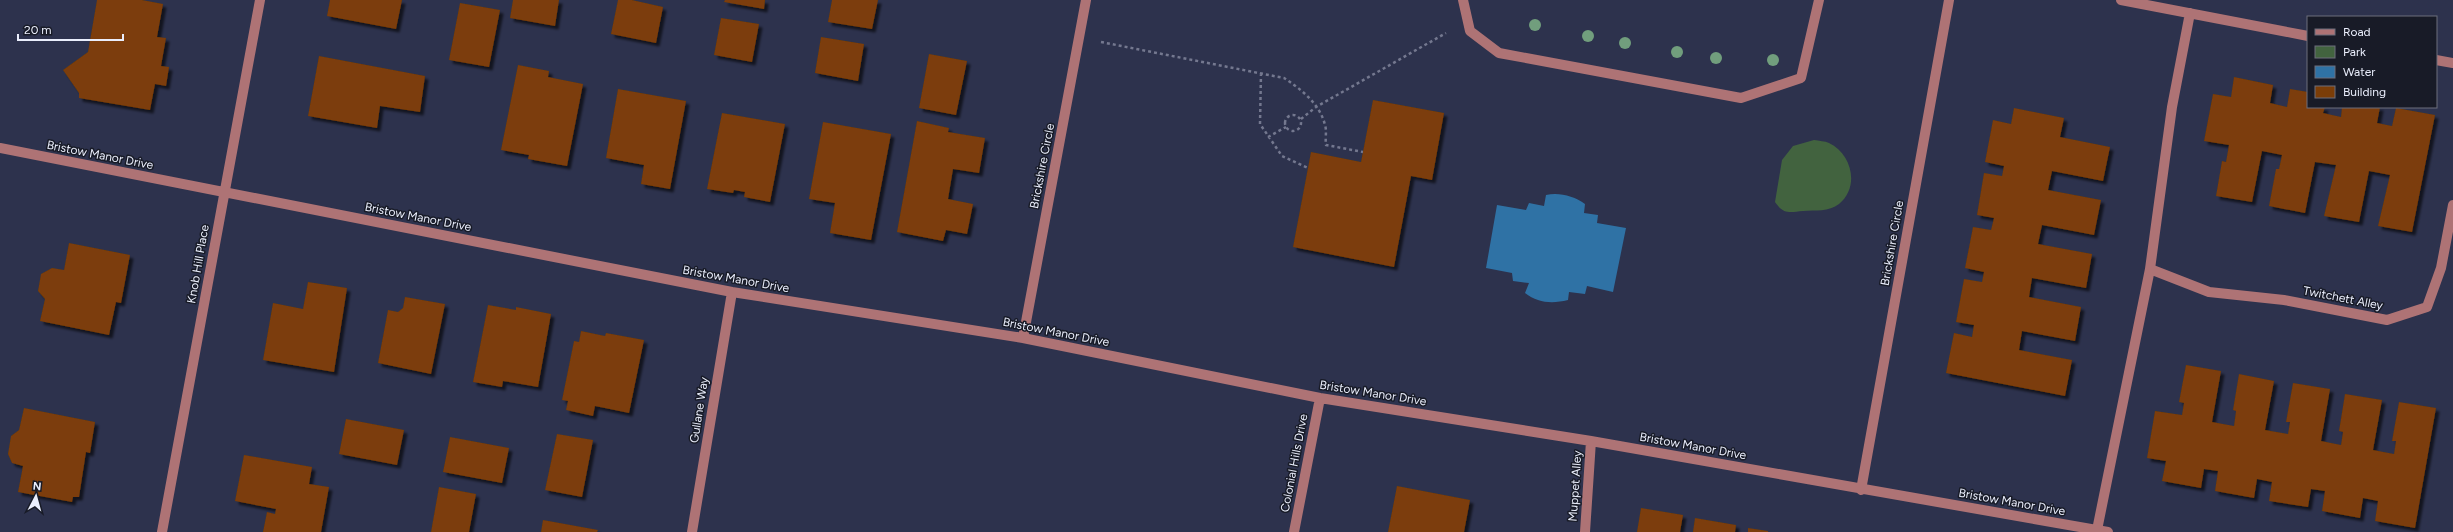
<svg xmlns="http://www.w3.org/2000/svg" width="2453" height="532" viewBox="0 0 2453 532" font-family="Figtree,sans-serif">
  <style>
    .green { fill: #42633f }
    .water { fill: #2f72a5 }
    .building { fill: #7b3d07; filter: url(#shadow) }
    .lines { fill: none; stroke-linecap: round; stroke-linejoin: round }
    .path { stroke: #74788f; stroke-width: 2.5; stroke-dasharray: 3 3; stroke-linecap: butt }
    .minor { stroke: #ae7375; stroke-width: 10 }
    .tree { fill: #719e7d }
    .labels { text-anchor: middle; stroke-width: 3; stroke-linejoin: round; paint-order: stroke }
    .street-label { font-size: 12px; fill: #eaeefc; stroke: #181b27 }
  </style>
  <defs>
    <filter id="shadow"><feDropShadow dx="3.5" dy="3.5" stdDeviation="1" flood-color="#0009"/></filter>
  </defs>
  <rect width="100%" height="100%" fill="#2d324d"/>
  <!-- green -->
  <path class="green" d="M1814 140C1819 141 1825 141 1829 143 1852 154 1860 187 1839 204 1829 212 1815 210 1803 211 1790 212 1784 215 1775 202L1782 160 1793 146Z"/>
  <!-- water -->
  <path class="water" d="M1546 195C1559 192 1574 196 1585 204L1584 213 1598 215 1597 223 1626 228 1613 292 1587 286 1585 294 1569 292 1568 300C1552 304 1538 303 1525 293L1529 283 1513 281 1512 273 1486 268 1497 205 1526 210 1529 203 1544 206Z"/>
  <!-- building -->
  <path class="building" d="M97 0H142L163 4 157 37 166 38 161 66 169 67 166 86 155 84 150 110 79 98V93L63 70 88 52Z
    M330 0H402L396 29 327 16Z
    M513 0H559L555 26 510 18Z
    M618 0H632L663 7 656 43 611 34Z
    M725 0H765L764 9 724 2Z
    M832 0H878L872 29 828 22Z
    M460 3 500 10 489 67 449 60Z
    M721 18 759 24 752 62 714 55Z
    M821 37 864 44 858 81 815 73Z
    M929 54 967 61 956 115 919 108Z
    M319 56 425 76 420 112 380 106 377 128 308 116Z
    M518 65 549 71 548 77 583 84 567 166 528 159 529 155 501 150Z
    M2234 77 2273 85 2270 103 2287 107 2290 89 2308 92V107H2325L2323 113 2341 117 2342 107H2380L2377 123 2392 126 2396 108 2435 115 2412 232 2378 226 2390 175 2369 171 2359 222 2324 216 2336 165 2315 162 2305 213 2269 206 2276 169H2279L2282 155 2262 151 2252 202 2216 196 2222 161 2226 162 2229 145 2204 141 2213 94 2231 97Z
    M618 89 686 101 670 189 641 184 644 165 606 158Z
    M1373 100 1444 113 1432 180 1411 176 1394 267 1293 247 1311 152 1361 162Z
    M2014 108 2064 118 2060 137 2110 147 2103 181 2052 171 2048 190 2101 200 2094 235 2042 225 2038 244 2092 254 2086 288 2032 278 2029 297 2081 307 2075 341 2022 331 2019 350 2072 360 2065 396 1946 373 1954 333 1972 337 1974 325 1956 322 1964 279 1982 282 1984 272 1965 268 1973 227 1991 230 1994 218 1977 215 1984 173 2002 176 2004 166 1985 162 1993 120 2011 124Z
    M722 113 785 124 770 202 744 197 745 192 734 190 733 193 707 189Z
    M917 121 949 128 948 132 985 138 979 173 953 169 948 199 973 204 967 234 946 230 943 241 897 232Z
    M823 122 891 134 871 240 830 233 835 203 809 199Z
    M69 243 130 255 121 303 116 302 109 335 40 321 45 299 38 291 41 274 52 268 64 270Z
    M308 282 347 288 334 372 263 360 273 303 303 309Z
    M405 297 445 304 431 374 378 363 388 310 398 312 403 308Z
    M488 305 516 310V307L551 314 538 387 503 381 502 387 473 382Z
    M581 331 605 336 606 333 644 340 629 413 595 406 593 416 566 410 568 401 562 400 574 341 579 342Z
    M2186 365 2221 371 2212 422 2234 426 2236 411 2233 410 2239 374 2274 381 2265 430 2288 434 2290 422H2286L2293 383 2330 389 2321 441 2341 445 2343 432 2339 431 2345 394 2382 400 2373 450 2394 454 2396 441H2392L2399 402 2436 408 2415 528 2375 521 2378 501 2363 498 2360 518 2322 511 2325 491 2311 489 2308 507 2269 501 2272 482 2257 479 2254 498 2215 491 2218 471 2204 469 2201 488 2162 481 2166 461 2147 458 2155 411 2182 415 2184 403 2179 402Z
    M24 408 95 422 90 453 86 452 79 497H73L72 502 18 492 23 466 12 463 8 454 11 436 19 430Z
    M346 419 404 430 397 465 339 454Z
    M557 434 593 440 582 497 545 490Z
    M450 437 509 448 502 483 443 472Z
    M244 455 312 467 309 484 329 487 321 532H263L267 512 275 514 276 509 235 501Z
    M1397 486 1470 500 1464 532H1388Z
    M439 487 476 494 469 532H431Z
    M1641 508 1683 515 1680 532H1637Z
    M1695 518 1736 525 1735 532H1693Z
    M543 520 598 530 597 532H541Z
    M1748 528 1768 531V532H1748Z"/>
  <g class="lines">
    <!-- path -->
    <path class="path" d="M1101 42 1284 78C1301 89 1320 104 1325 125 1327 131 1325 139 1326 145L1363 152
      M1261 73 1260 124 1282 156 1308 168
      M1285 123a8 8 0 1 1 16 0a8 8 0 1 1-16 0Z
      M1301 119 1316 107 1446 33
      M1268 137 1286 127"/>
    <!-- minor -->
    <path class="minor" d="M1463 0 1470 31 1499 53 1741 98 1801 78 1819 0
      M2121 0 2308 36
      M2190 13 2172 107 2150 269 2209 292 2284 300 2387 320 2427 307 2441 268 2453 205
      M2436 60 2453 63
      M0 148 732 292 1023 338 1320 398 1591 441 2108 532
      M1023 338 1086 0
      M1861 490 1949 0
      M2097 530 2150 269
      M162 532 260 0
      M692 532 732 292
      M1294 532 1320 398
      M1585 532 1591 441"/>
  </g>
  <!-- trees -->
  <g class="tree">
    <circle cx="1535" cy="25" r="6"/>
    <circle cx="1588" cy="36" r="6"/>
    <circle cx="1625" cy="43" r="6"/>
    <circle cx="1677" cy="52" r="6"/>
    <circle cx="1716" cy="58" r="6"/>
    <circle cx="1773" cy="60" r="6"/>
  </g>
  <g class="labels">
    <!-- street labels -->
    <g class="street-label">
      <text transform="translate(100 155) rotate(11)" y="4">Bristow Manor Drive</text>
      <text transform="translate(1042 166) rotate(-79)" y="4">Brickshire Circle</text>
      <text transform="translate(418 217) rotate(11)" y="4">Bristow Manor Drive</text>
      <text transform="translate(1892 243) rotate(-80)" y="4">Brickshire Circle</text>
      <text transform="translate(198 264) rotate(-80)" y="4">Knob Hill Place</text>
      <text transform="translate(736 279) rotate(10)" y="4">Bristow Manor Drive</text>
      <text transform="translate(2343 298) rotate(11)" y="4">Twitchett Alley</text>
      <text transform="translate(1056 332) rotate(11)" y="4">Bristow Manor Drive</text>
      <text transform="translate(1373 393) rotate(9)" y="4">Bristow Manor Drive</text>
      <text transform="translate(699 410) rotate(-81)" y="4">Gullane Way</text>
      <text transform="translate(1693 446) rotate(10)" y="4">Bristow Manor Drive</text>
      <text transform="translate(1294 463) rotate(-79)" y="4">Colonial Hills Drive</text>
      <text transform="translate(1575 486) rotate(-86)" y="4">Muppet Alley</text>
      <text transform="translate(2012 502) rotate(10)" y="4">Bristow Manor Drive</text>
    </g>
  </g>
  <!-- legend -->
  <rect x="2307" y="16" width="130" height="92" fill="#181b27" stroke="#6c6f7c"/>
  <rect x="2315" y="29" width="20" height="6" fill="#ae7375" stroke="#6c6f7c"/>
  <text x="2343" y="36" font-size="12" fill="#eaeefc">Road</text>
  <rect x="2315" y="46" width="20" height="12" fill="#42633f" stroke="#6c6f7c"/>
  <text x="2343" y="56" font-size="12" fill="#eaeefc">Park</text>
  <rect x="2315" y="66" width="20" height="12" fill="#2f72a5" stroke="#6c6f7c"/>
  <text x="2343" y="76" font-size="12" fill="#eaeefc">Water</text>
  <rect x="2315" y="86" width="20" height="12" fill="#7b3d07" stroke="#6c6f7c"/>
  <text x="2343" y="96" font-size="12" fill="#eaeefc">Building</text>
  <!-- north arrow -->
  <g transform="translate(36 496) rotate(6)" stroke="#181b27" stroke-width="3" paint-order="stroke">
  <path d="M0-3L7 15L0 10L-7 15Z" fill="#eaeefc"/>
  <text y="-6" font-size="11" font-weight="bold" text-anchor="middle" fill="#eaeefc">N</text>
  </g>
  <!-- scale -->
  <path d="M18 34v6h105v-6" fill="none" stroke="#eaeefc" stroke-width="2"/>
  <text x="24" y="34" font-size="12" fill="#eaeefc" stroke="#181b27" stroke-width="3" paint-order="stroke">20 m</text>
</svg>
